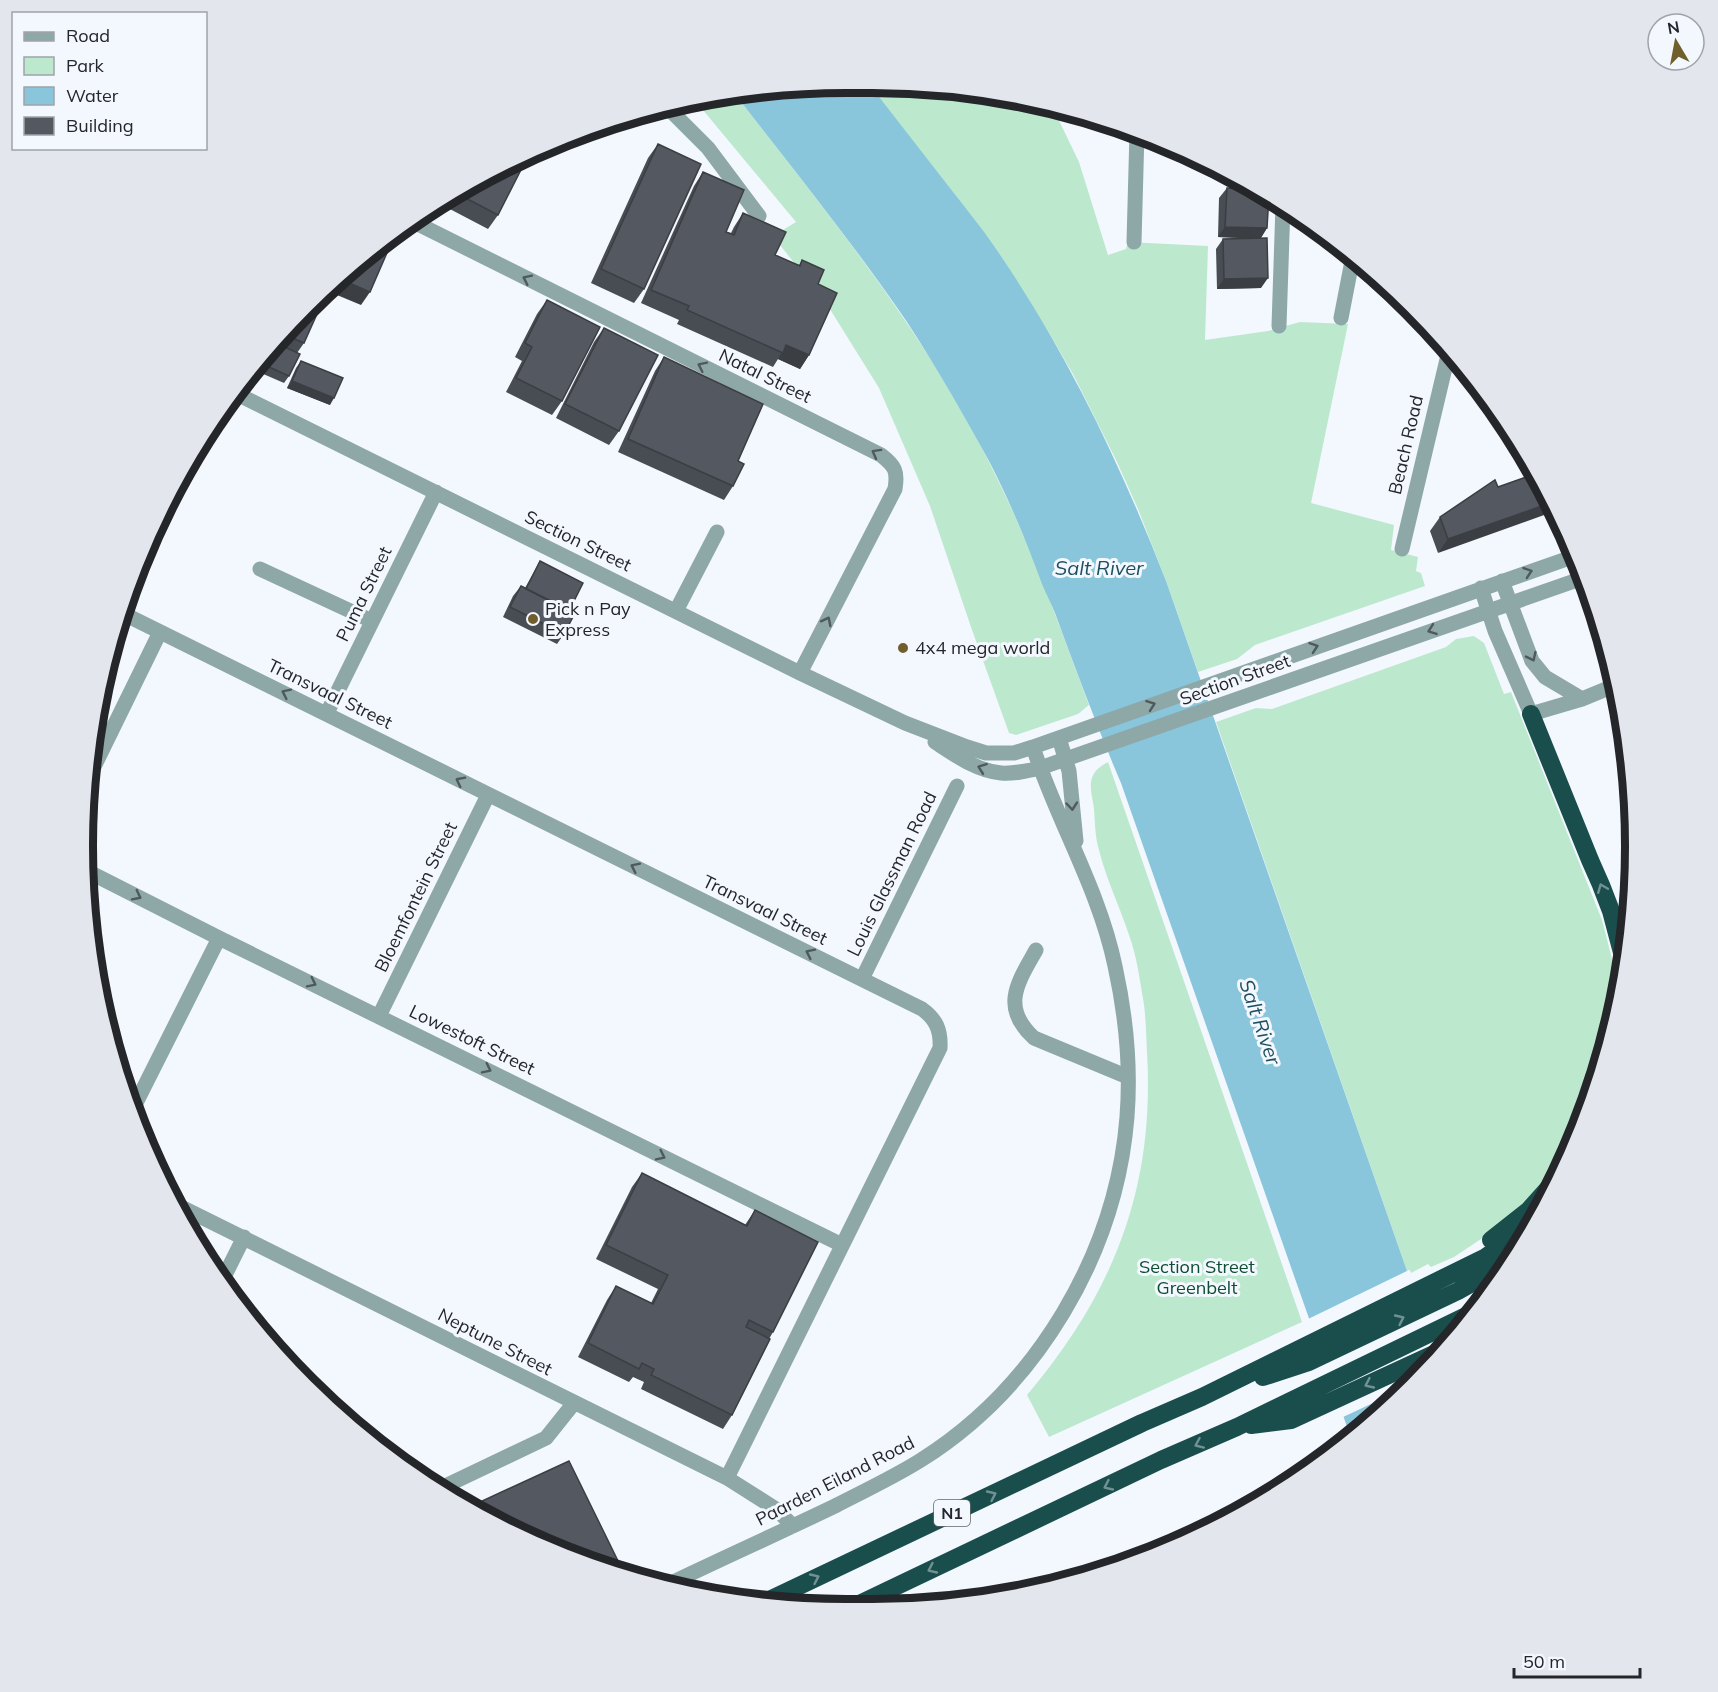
<svg xmlns="http://www.w3.org/2000/svg" width="1718" height="1692" viewBox="0 0 1718 1692" font-family="Mulish,sans-serif">
  <style>
    .green { fill: #bce9ce }
    .water { fill: #89c5db }
    .pier { fill: #f3f7fe }
    .lines { fill: none; stroke-linecap: round; stroke-linejoin: round }
    .minor { stroke: #8da8a7; stroke-width: 15 }
    .highway { stroke: #1a4e4d; stroke-width: 18 }
    .wall { fill: #484c53 }
    .shaded-wall { fill: #3b3e43 }
    .building { fill: #545860; stroke: #3b3e43; stroke-width: 1.5 }
    .oneway { stroke: #4f5a5c }
    .oneway2 { stroke: #719294 }
    .poi-dot { fill: #705e2c; stroke: #f3f7fe; stroke-width: 2 }
    .labels { text-anchor: middle; stroke-width: 6; stroke-linejoin: round; paint-order: stroke }
    .shield { fill: #f3f7fe; stroke: #63656a; stroke-width: 1.5 }
    .shield-label { font-size: 16px; font-weight: bold; fill: #25262a }
    .street-label { font-size: 18px; fill: #25262a; stroke: #f3f7fe }
    .poi-label { font-size: 18px; fill: #25262a; stroke: #f3f7fe; text-anchor: start }
    .park-label { font-size: 18px; fill: #0d4d31; stroke: #f3f7fe }
    .water-label { font-size: 20px; font-style: italic; fill: #1e4f5f; stroke: #f3f7fe }
    .rim { fill: none; stroke: #25262a; stroke-width: 8 }
  </style>
  <rect width="100%" height="100%" fill="#f3f7fe"/>
  <!-- green -->
  <path class="green" d="M869 84 972 89 1053 108 1079 162 1108 255 1126 249 1128 242 1208 246 1205 340 1268 331 1300 322 1348 324 1311 503 1394 525 1391 550 1418 557 1416 571 1421 573 1425 586 1255 645 1237 659 1198 672 1166 581 1138 509 1117 462 1074 376 1048 331Z
    M735 94C827 213 924 330 991 466 1030 543 1059 624 1089 705L1078 714 1016 735 1009 733 971 627 930 506 879 388 828 306 773 236 796 222 693 98Z
    M1474 636 1484 643 1504 694 1511 692 1602 920 1613 963 1617 998 1595 1092 1565 1157 1533 1196 1496 1229 1454 1257 1431 1267 1428 1264 1411 1273 1410 1270 1407 1271 1216 722 1256 708 1272 709 1446 647 1456 639Z
    M1108 762 1302 1322 1049 1437 1027 1395C1114 1292 1155 1188 1147 1052 1146 1032 1146 1013 1142 993 1139 974 1136 954 1129 935 1120 907 1106 879 1099 850 1095 837 1095 822 1094 809 1093 801 1090 790 1091 782 1093 771 1099 767 1108 762Z"/>
  <!-- water -->
  <path class="water" d="M846 83 869 84C897 120 925 156 953 192 967 210 981 227 994 246 1066 350 1120 463 1166 581L1407 1271 1435 1360 1351 1438 1121 783C1097 727 1076 670 1055 613 1051 603 1046 594 1042 584 1027 543 1010 502 990 463 964 415 937 368 907 322 853 243 793 169 735 94Z"/>
  <!-- pier -->
  <path class="pier" d="M1409 1270 1437 1358 1405 1388 1341 1418 1306 1320Z"/>
  <g class="lines">
    <!-- minor -->
    <path class="minor" d="M666 106 708 148 759 216
      M410 220 881 455C895 466 898 471 895 489L800 673
      M1134 242 1137 132
      M1341 318 1353 256
      M1279 326 1283 205
      M235 393 800 673 905 723 967 747 986 753H1014L1033 747 1575 556
      M1402 549 1449 351
      M260 569 372 621
      M1502 581 1532 661 1545 677 1582 699
      M1481 588 1495 631 1531 714 1582 699 1616 685
      M676 611 717 532
      M120 612 922 1009C936 1019 941 1030 940 1048L727 1478
      M327 713 436 492
      M1059 738 1069 771 1076 841
      M935 742C955 755 977 771 1001 773 1014 774 1027 771 1040 768L1583 578
      M88 779 160 632
      M85 870 219 938 842 1245
      M1036 950C1018 982 1000 1007 1034 1038L1128 1077
      M862 979 957 786
      M379 1016 488 795
      M133 1109 219 938
      M173 1203 727 1478 776 1509 793 1526
      M222 1281 244 1237
      M439 1489 546 1438 574 1403
      M667 1585C723 1558 779 1533 835 1506 864 1491 894 1477 921 1460 1037 1387 1116 1254 1127 1117 1131 1066 1126 1016 1115 966 1099 889 1057 821 1033 747"/>
    <!-- highway -->
    <path class="highway" d="M1531 714 1590 860 1601 885 1611 911 1625 964
      M1491 1240 1529 1210 1554 1182
      M1263 1377 1309 1362 1458 1291 1509 1262
      M1251 1425 1291 1420 1447 1348
      M763 1603 1142 1423 1202 1397 1486 1257 1535 1223
      M855 1606 1161 1460 1237 1427 1472 1313"/>
  </g>
  <!-- wall -->
  <path class="wall" d="M658 144 644 289 634 303 591 283 648 158Z
    M529 154 498 215 488 229 446 207 453 195Z
    M703 172 726 232 731 233 734 227 743 213 775 255 799 265 802 260 818 284 809 355 800 369 778 359 773 367 677 324 679 320 641 303 694 186Z
    M1227 188 1267 228 1261 238V288L1217 289 1216 249 1223 239 1246 238 1218 237 1219 198Z
    M547 300 562 401 552 415 506 392 522 361 515 357 537 314Z
    M306 306 304 343 297 353 289 376 284 383 254 370Z
    M604 328 619 431 609 445 556 418 594 342Z
    M664 357 738 461 733 486 724 500 618 452 655 371Z
    M301 361 330 405 287 388 296 368Z
    M1498 487 1438 553 1430 531 1440 517Z
    M540 561 569 611 564 634 557 644 503 617 513 596 521 586 525 588Z
    M642 1173 745 1225 755 1210 773 1332 769 1339 732 1415 723 1429 641 1389 644 1382 633 1377 629 1382 578 1357 607 1300 616 1286 651 1303 658 1289 596 1259 632 1187Z"/>
  <!-- shaded-wall -->
  <path class="shaded-wall" d="M1225 227 1267 228 1260 239 1218 237Z
    M1268 278 1261 288 1217 289 1224 279Z
    M340 279 370 292 361 305 325 290Z
    M786 345 809 355 800 369 778 359Z
    M292 381 334 398 330 405 287 388Z
    M1553 502 1558 510 1438 553 1448 539Z
    M621 1567 617 1573 611 1571Z"/>
  <!-- building -->
  <path class="building" d="M658 144 701 164 644 289 601 269Z
    M529 154 498 215 456 193Z
    M703 172 744 190 726 232 734 235 743 213 786 232 775 255 800 266 802 260 824 270 818 284 837 293 809 355 786 345 783 353 687 310 689 306 651 290Z
    M1227 188 1259 189 1269 195 1267 228 1225 227Z
    M396 232 370 292 340 279Z
    M1267 238 1268 278 1224 279 1223 239Z
    M321 294 325 296 304 343 283 334 306 306Z
    M547 300 600 327 562 401 516 378 532 347 525 343Z
    M604 328 658 355 619 431 565 404Z
    M276 343 300 354 289 376 260 363Z
    M664 357 763 404 738 461 744 464 733 486 628 439Z
    M301 361 343 378 334 398 292 381Z
    M1535 474 1553 502 1448 539 1440 517 1495 480 1498 487Z
    M540 561 583 583 569 611 526 589Z
    M521 586 575 613 564 634 510 607Z
    M642 1173 747 1226 755 1210 818 1242 773 1332 749 1320 746 1327 770 1339 732 1415 651 1375 654 1369 642 1363 639 1369 588 1343 616 1286 653 1304 668 1275 606 1245Z
    M569 1461 621 1567 611 1571 601 1569 467 1508Z"/>
  <!-- one-way arrows -->
  <defs><path id="oneway-chevron" d="M-2-3.5L2.5 0L-2 3.5" fill="none" stroke-width="1.6" stroke-linecap="round" stroke-linejoin="round" transform="scale(1.5)"/></defs>
  <g class="oneway">
    <use href="#oneway-chevron" transform="translate(527 279) rotate(-154)"/>
    <use href="#oneway-chevron" transform="translate(702 366) rotate(-154)"/>
    <use href="#oneway-chevron" transform="translate(876 453) rotate(-151)"/>
    <use href="#oneway-chevron" transform="translate(1528 572) rotate(-19)"/>
    <use href="#oneway-chevron" transform="translate(827 621) rotate(-63)"/>
    <use href="#oneway-chevron" transform="translate(1432 630) rotate(160)"/>
    <use href="#oneway-chevron" transform="translate(1314 647) rotate(-19)"/>
    <use href="#oneway-chevron" transform="translate(1532 657) rotate(64)"/>
    <use href="#oneway-chevron" transform="translate(286 693) rotate(-154)"/>
    <use href="#oneway-chevron" transform="translate(1151 705) rotate(-20)"/>
    <use href="#oneway-chevron" transform="translate(982 768) rotate(-160)"/>
    <use href="#oneway-chevron" transform="translate(460 781) rotate(-153)"/>
    <use href="#oneway-chevron" transform="translate(1072 806) rotate(85)"/>
    <use href="#oneway-chevron" transform="translate(635 867) rotate(-154)"/>
    <use href="#oneway-chevron" transform="translate(137 896) rotate(27)"/>
    <use href="#oneway-chevron" transform="translate(810 953) rotate(-154)"/>
    <use href="#oneway-chevron" transform="translate(312 983) rotate(26)"/>
    <use href="#oneway-chevron" transform="translate(487 1069) rotate(26)"/>
    <use href="#oneway-chevron" transform="translate(661 1156) rotate(26)"/>
  </g>
  <g class="oneway2">
    <use href="#oneway-chevron" transform="translate(1602 888) rotate(-112)"/>
    <use href="#oneway-chevron" transform="translate(1400 1319) rotate(-25)"/>
    <use href="#oneway-chevron" transform="translate(1369 1384) rotate(155)"/>
    <use href="#oneway-chevron" transform="translate(1199 1444) rotate(156)"/>
    <use href="#oneway-chevron" transform="translate(1108 1486) rotate(155)"/>
    <use href="#oneway-chevron" transform="translate(992 1495) rotate(-25)"/>
    <use href="#oneway-chevron" transform="translate(932 1569) rotate(155)"/>
    <use href="#oneway-chevron" transform="translate(815 1578) rotate(-25)"/>
  </g>
  <!-- markers -->
  <g class="poi-dot">
    <circle cx="533" cy="619" r="6"/>
    <circle cx="903" cy="648" r="6"/>
  </g>
  <g class="labels">
    <!-- shield labels -->
    <rect class="shield" x="934" y="1500" width="36" height="26" rx="4.5"/>
    <g class="shield-label">
      <text x="952" y="1519">N1</text>
    </g>
    <!-- street labels -->
    <g class="street-label">
      <text transform="translate(765 376) rotate(26)" y="6">Natal Street</text>
      <text transform="translate(1406 445) rotate(-77)" y="6">Beach Road</text>
      <text transform="translate(578 541) rotate(26)" y="6">Section Street</text>
      <text transform="translate(364 594) rotate(-64)" y="6">Puma Street</text>
      <text transform="translate(1235 680) rotate(-20)" y="6">Section Street</text>
      <text transform="translate(330 694) rotate(26)" y="6">Transvaal Street</text>
      <text transform="translate(892 874) rotate(-64)" y="6">Louis Glassman Road</text>
      <text transform="translate(416 897) rotate(-64)" y="6">Bloemfontein Street</text>
      <text transform="translate(765 910) rotate(26)" y="6">Transvaal Street</text>
      <text transform="translate(472 1040) rotate(26)" y="6">Lowestoft Street</text>
      <text transform="translate(495 1342) rotate(27)" y="6">Neptune Street</text>
      <text transform="translate(835 1481) rotate(-27)" y="6">Paarden Eiland Road</text>
    </g>
    <!-- poi labels -->
    <g class="poi-label">
      <text x="545" y="615">Pick n Pay<tspan x="545" dy="21">Express</tspan></text>
      <text x="915" y="654">4x4 mega world</text>
    </g>
    <!-- park labels -->
    <g class="park-label">
      <text x="1197" y="1273">Section Street<tspan x="1197" dy="21">Greenbelt</tspan></text>
    </g>
    <!-- water labels -->
    <g class="water-label">
      <text x="1099" y="575">Salt River</text>
      <text transform="translate(1260 1022) rotate(71)" y="7">Salt River</text>
    </g>
  </g>
  <!-- crop -->
  <path d="M0 0H1718V1692H0ZM846 93H872A753 753 0 0 1 1625 846V846A753 753 0 0 1 872 1599H846A753 753 0 0 1 93 846V846A753 753 0 0 1 846 93Z" fill="#e3e6ed" fill-rule="evenodd"/>
  <path class="rim" d="M846 93H872A753 753 0 0 1 1625 846V846A753 753 0 0 1 872 1599H846A753 753 0 0 1 93 846V846A753 753 0 0 1 846 93Z"/>
  <!-- legend -->
  <rect x="12" y="12" width="195" height="138" fill="#f3f7fe" stroke="#a1a3a9" stroke-width="1.5"/>
  <rect x="24" y="32" width="30" height="9" fill="#8da8a7" stroke="#a1a3a9" stroke-width="1.5"/>
  <text x="66" y="42" font-size="18" fill="#25262a">Road</text>
  <rect x="24" y="57" width="30" height="18" fill="#bce9ce" stroke="#a1a3a9" stroke-width="1.5"/>
  <text x="66" y="72" font-size="18" fill="#25262a">Park</text>
  <rect x="24" y="87" width="30" height="18" fill="#89c5db" stroke="#a1a3a9" stroke-width="1.5"/>
  <text x="66" y="102" font-size="18" fill="#25262a">Water</text>
  <rect x="24" y="117" width="30" height="18" fill="#545860" stroke="#a1a3a9" stroke-width="1.5"/>
  <text x="66" y="132" font-size="18" fill="#25262a">Building</text>
  <!-- north arrow -->
  <g transform="translate(1676 42) rotate(350)"><circle r="28" fill="#f3f7fe" stroke="#a1a3a9" stroke-width="1.5"/>
  <path d="M0-4.5L10 22L0 15L-10 22Z" fill="#705e2c"/>
  <text y="-9" font-size="16" font-weight="bold" text-anchor="middle" fill="#25262a">N</text>
  </g>
  <!-- scale -->
  <path d="M1514 1668v9h126v-9" fill="none" stroke="#25262a" stroke-width="3"/>
  <text x="1523" y="1668" font-size="18" fill="#25262a" stroke="#f3f7fe" stroke-width="4.5" paint-order="stroke">50 m</text>
</svg>
